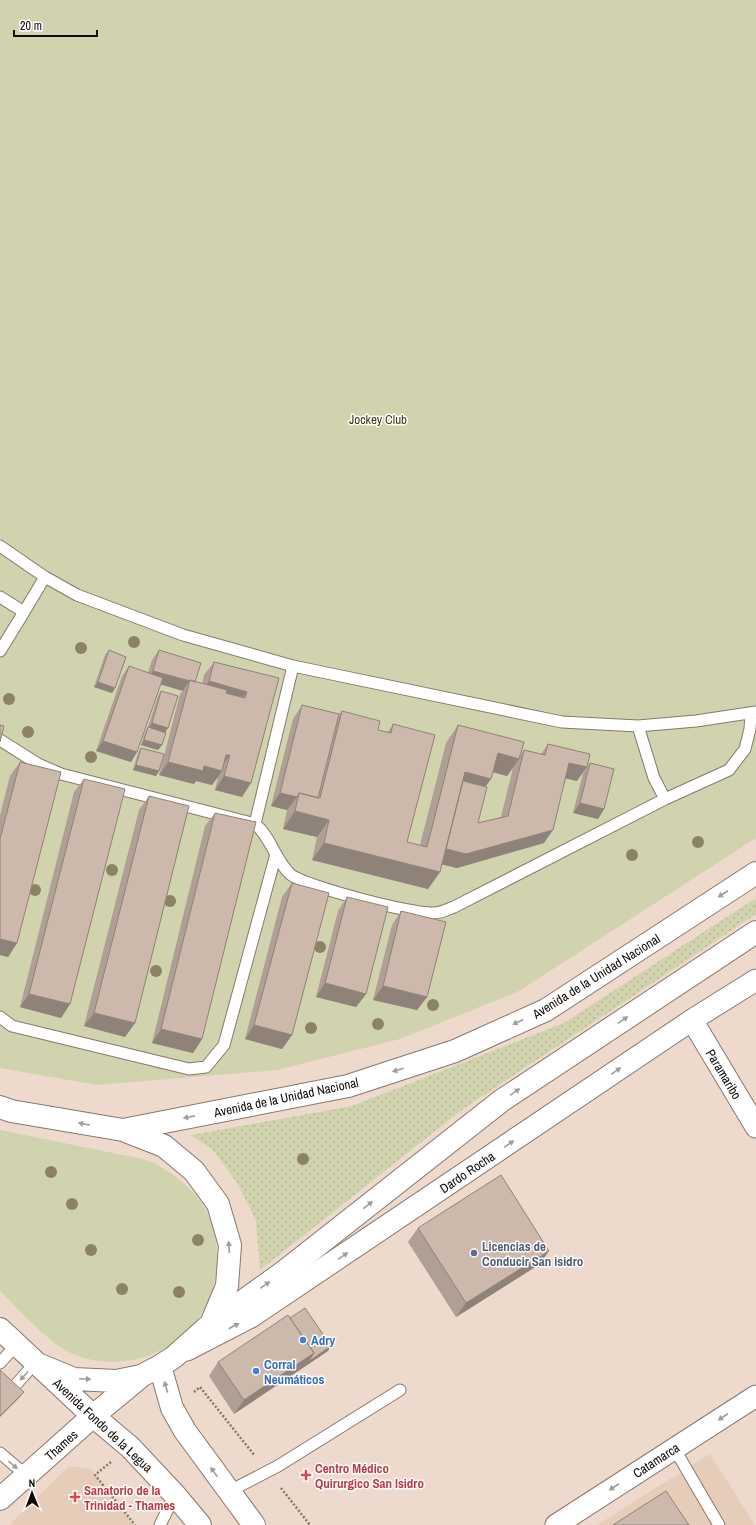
<svg xmlns="http://www.w3.org/2000/svg" width="756" height="1525" viewBox="0 0 756 1525" font-family="'Archivo Narrow',sans-serif">
  <style>
    .built { fill: #e6cdba }
    .grass { fill: url(#grass-dots) }
    .park { fill: #d0d3ad }
    .lines { fill: none; stroke-linecap: round; stroke-linejoin: round }
    .lane-casing { stroke: #88776b; stroke-width: 13 }
    .street-casing { stroke: #88776b; stroke-width: 23 }
    .secondary-casing { stroke: #88776b; stroke-width: 24 }
    .path { stroke: #84776e; stroke-width: 2.5; stroke-dasharray: 2 2; stroke-linecap: butt }
    .lane { stroke: #fff; stroke-width: 11 }
    .street { stroke: #fff; stroke-width: 21 }
    .secondary { stroke: #fff; stroke-width: 22 }
    .tree { fill: #8b8361 }
    .wall { fill: #af9f94; fill-rule: evenodd }
    .shaded-wall { fill: #8f8278 }
    .building { fill: #ccb9ac; stroke: #8f8278 }
    .oneway { fill: #9f9d9b }
    .service-dot { fill: #5c6f8a; stroke: #fff; stroke-width: 1.5 }
    .shop-dot { fill: #3f7fe0; stroke: #fff; stroke-width: 1.5 }
    .health-dot { fill: #e0444e; stroke: #fff; stroke-width: 1.5 }
    .labels { text-anchor: middle; stroke-width: 3; stroke-linejoin: round; paint-order: stroke }
    .park-label { font-size: 13px; fill: #3a3b0a; stroke: #fff }
    .street-label { font-size: 13px; fill: #100a06; stroke: #fff }
    .service-label { font-size: 13px; font-weight: bold; fill: #4e5e75; stroke: #fff; text-anchor: start }
    .shop-label { font-size: 13px; font-weight: bold; fill: #366cbe; stroke: #fff; text-anchor: start }
    .health-label { font-size: 13px; font-weight: bold; fill: #be3a42; stroke: #fff; text-anchor: start }
  </style>
  <defs>
    <pattern id="grass-dots" width="8" height="8" patternUnits="userSpaceOnUse"><rect width="8" height="8" fill="#d0d3ad"/><path d="M2 2h.1M6 6h.1" fill="none" stroke="#b2b493" stroke-width="1.8" stroke-linecap="round"/></pattern>
  </defs>
  <rect width="100%" height="100%" fill="#eddacc"/>
  <!-- built -->
  <path class="built" d="M710 1454 755 1525H597Z
    M69 1466 91 1469 134 1525H9Z"/>
  <!-- grass -->
  <path class="grass" d="M756 898V914L463 1109 260 1270 256 1220 237 1183 213 1150 191 1135 352 1106 564 1023Z"/>
  <!-- park -->
  <path class="park" d="M0 0H756V838L519 991 400 1039 277 1070 97 1085 0 1068Z
    M0 1130C38 1138 75 1145 113 1153 127 1156 147 1158 159 1166 178 1177 194 1190 205 1209 214 1223 217 1242 217 1258 217 1328 152 1376 84 1358 53 1350 23 1313 0 1291Z"/>
  <g class="lines">
    <defs>
      <path id="lane" d="M0 546 45 577 77 595 183 635 293 666 562 722 638 726 696 721 756 712
        M0 597 24 612 0 651
        M24 612 45 577
        M638 726 654 778 665 799
        M0 740 38 764 61 774 255 824C271 837 275 860 290 874 303 886 415 915 434 913 441 913 448 909 454 907L665 799 729 770 745 749 750 729 751 713
        M255 824 293 666
        M0 1017 12 1026 189 1069 206 1067 224 1045 276 854
        M0 1363 16 1345
        M12 1389 35 1363
        M674 1448 719 1525
        M0 1453 27 1476
        M228 1492 278 1466 400 1390
        M160 1525 175 1495"/>
      <path id="street" d="M692 1020 756 1127
        M187 1350 251 1317 692 1020 756 980
        M556 1525 756 1396"/>
      <path id="secondary" d="M0 1107 11 1111 123 1130 164 1146 194 1171 218 1204 230 1245 227 1286 211 1324 174 1357 160 1366 141 1376 116 1381 74 1379 35 1363
        M123 1130 348 1086 455 1051 546 1010 756 873
        M211 1324 285 1271 501 1101 756 932
        M0 1329 93 1416 130 1447 175 1495 200 1525
        M160 1366 172 1408 185 1431 254 1525
        M0 1499 93 1416 139 1378"/>
    </defs>
    <!-- lane casing -->
    <use href="#lane" class="lane-casing"/>
    <!-- street casing -->
    <use href="#street" class="street-casing"/>
    <!-- secondary casing -->
    <use href="#secondary" class="secondary-casing"/>
    <!-- path -->
    <path class="path" d="M194 1392 200 1387 255 1456
      M111 1462 95 1475 135 1525
      M281 1488 310 1525"/>
    <!-- lane -->
    <use href="#lane" class="lane"/>
    <!-- street -->
    <use href="#street" class="street"/>
    <!-- secondary -->
    <use href="#secondary" class="secondary"/>
  </g>
  <!-- trees -->
  <g class="tree">
    <circle cx="134" cy="642" r="6"/>
    <circle cx="81" cy="648" r="6"/>
    <circle cx="9" cy="699" r="6"/>
    <circle cx="28" cy="732" r="6"/>
    <circle cx="91" cy="757" r="6"/>
    <circle cx="698" cy="842" r="6"/>
    <circle cx="632" cy="855" r="6"/>
    <circle cx="112" cy="870" r="6"/>
    <circle cx="35" cy="890" r="6"/>
    <circle cx="170" cy="901" r="6"/>
    <circle cx="320" cy="947" r="6"/>
    <circle cx="156" cy="971" r="6"/>
    <circle cx="433" cy="1005" r="6"/>
    <circle cx="378" cy="1024" r="6"/>
    <circle cx="311" cy="1028" r="6"/>
    <circle cx="303" cy="1159" r="6"/>
    <circle cx="51" cy="1172" r="6"/>
    <circle cx="72" cy="1204" r="6"/>
    <circle cx="198" cy="1240" r="6"/>
    <circle cx="91" cy="1250" r="6"/>
    <circle cx="122" cy="1289" r="6"/>
    <circle cx="179" cy="1292" r="6"/>
  </g>
  <!-- wall -->
  <path class="wall" d="M109 650 115 688 112 693 94 687 105 655Z
    M159 650 195 682 202 684 204 675 214 662 279 678 242 797 215 790 218 777 212 785 196 781 194 784 159 775 180 694 183 691 160 684 137 752 131 762 96 751 122 676 129 666 148 673 152 660Z
    M161 691 165 732 158 750 141 745 145 732 148 727 158 696Z
    M302 705 339 714 342 711 378 730 388 732 393 724 407 842 420 845 446 743 458 725 521 754 524 750 541 754 548 744 577 781 566 778 544 843 457 868 442 864 440 872 428 889 312 860 317 837 283 829 287 810 271 806 293 719ZM513 768 501 817 478 823 485 787 492 772 507 776Z
    M141 748 159 771 156 776 133 770 138 753Z
    M20 762 17 943 8 957 0 955V815L10 776Z
    M590 763 604 809 598 819 573 813 583 773Z
    M84 779 70 1004 61 1018 20 1007 74 792Z
    M149 796 135 1023 125 1037 84 1026 139 810Z
    M215 813 202 1039 193 1053 152 1043 205 826Z
    M292 883V1035L282 1049 245 1039 282 897Z
    M347 897 366 994 356 1007 316 997 338 911Z
    M401 911 427 997 417 1010 373 1000 392 925Z
    M418 1228 540 1264 456 1317 408 1242Z
    M328 1351 234 1414 209 1376 218 1362Z"/>
  <!-- shaded-wall -->
  <path class="shaded-wall" d="M153 671 189 681 183 691 146 680Z
    M209 681 247 692 237 705 199 695Z
    M98 682 115 688 112 693 94 687Z
    M152 723 168 728 165 733 148 728Z
    M144 740 162 745 158 750 141 745Z
    M103 741 137 752 131 762 96 751Z
    M498 753 519 759 507 776 486 770Z
    M226 755H230L220 769Z
    M168 762 204 766 222 771 212 785 196 781 194 784 159 775Z
    M569 763 587 767 577 781 560 777Z
    M136 765 159 771 156 776 133 770Z
    M465 772 491 779 479 796 459 791Z
    M224 776 251 783 242 797 215 790Z
    M280 793 297 797 287 810 271 806Z
    M580 803 604 809 598 819 573 813Z
    M295 811 329 820 317 837 283 829Z
    M553 830 544 843 457 868 435 863 445 849Z
    M324 843 440 872 428 889 312 860Z
    M0 939 17 943 8 957 0 955Z
    M325 983 366 994 356 1007 316 997Z
    M383 986 427 997 417 1010 373 1000Z
    M29 994 70 1004 61 1018 20 1007Z
    M94 1013 135 1023 125 1037 84 1026Z
    M254 1025 292 1035 282 1049 245 1039Z
    M161 1029 202 1039 193 1053 152 1043Z
    M549 1251 540 1264 456 1317 466 1303Z
    M331 1346 328 1351 234 1414 244 1400 314 1353Z
    M24 1392 20 1397 0 1417V1416Z"/>
  <!-- building -->
  <path class="building" d="M109 650 126 657 115 688 98 682Z
    M159 650 201 663 195 682 190 680V681L153 671Z
    M214 662 279 678 251 783 224 776 230 755H226L222 771 204 766 203 771 168 762 190 680 227 690 226 693 245 698 247 692 209 681Z
    M129 666 163 678 137 752 103 741Z
    M161 691 178 696 168 728 152 723Z
    M302 705 339 714 318 798 299 793 297 797 280 793Z
    M342 711 380 721 378 730 391 733 393 724 435 735 407 842 427 847 458 725 524 742 519 759 498 753 491 779 465 772 440 872 324 843 329 820 295 811 299 793 320 798Z
    M0 725 4 726 0 742Z
    M148 727 166 733 162 745 144 740Z
    M548 744 590 754 587 767 569 763 553 830 466 854 446 849 463 781 487 787 478 823 508 816 524 750 545 755Z
    M141 748 164 754 159 771 136 765Z
    M20 762 61 772 17 943 0 939V839Z
    M590 763 614 769 604 809 580 803Z
    M84 779 125 789 70 1004 29 994Z
    M149 796 189 806 135 1023 94 1013Z
    M215 813 256 822 202 1039 161 1029Z
    M292 883 329 893 292 1035 254 1025Z
    M347 897 388 907 366 994 325 983Z
    M401 911 446 922 427 997 383 986Z
    M501 1175 549 1251 466 1303 418 1228Z
    M305 1308 331 1346 308 1362 314 1353 290 1318Z
    M288 1315 314 1353 244 1400 218 1362Z
    M0 1370 24 1392 0 1416Z
    M666 1491 689 1525H613Z"/>
  <!-- one-way arrows -->
  <defs><path id="oneway-solid" d="M-6-.8H1V-3.2L6.5 0L1 3.2V.8H-6Z"/></defs>
  <g class="oneway">
    <use href="#oneway-solid" transform="translate(723 894) rotate(147)"/>
    <use href="#oneway-solid" transform="translate(623 1020) rotate(-34)"/>
    <use href="#oneway-solid" transform="translate(518 1022) rotate(156)"/>
    <use href="#oneway-solid" transform="translate(398 1070) rotate(162)"/>
    <use href="#oneway-solid" transform="translate(616 1071) rotate(-34)"/>
    <use href="#oneway-solid" transform="translate(515 1092) rotate(-34)"/>
    <use href="#oneway-solid" transform="translate(189 1117) rotate(169)"/>
    <use href="#oneway-solid" transform="translate(84 1124) rotate(-170)"/>
    <use href="#oneway-solid" transform="translate(509 1144) rotate(-34)"/>
    <use href="#oneway-solid" transform="translate(368 1205) rotate(-38)"/>
    <use href="#oneway-solid" transform="translate(229 1247) rotate(-94)"/>
    <use href="#oneway-solid" transform="translate(343 1256) rotate(-34)"/>
    <use href="#oneway-solid" transform="translate(265 1285) rotate(-35)"/>
    <use href="#oneway-solid" transform="translate(234 1326) rotate(-27)"/>
    <use href="#oneway-solid" transform="translate(24 1376) rotate(132)"/>
    <use href="#oneway-solid" transform="translate(85 1379) rotate(3)"/>
    <use href="#oneway-solid" transform="translate(166 1387) rotate(-107)"/>
    <use href="#oneway-solid" transform="translate(723 1417) rotate(147)"/>
    <use href="#oneway-solid" transform="translate(13 1465) rotate(41)"/>
    <use href="#oneway-solid" transform="translate(214 1472) rotate(-125)"/>
    <use href="#oneway-solid" transform="translate(614 1487) rotate(147)"/>
  </g>
  <!-- markers -->
  <circle class="service-dot" cx="474" cy="1253" r="4"/>
  <g class="shop-dot">
    <circle cx="303" cy="1340" r="4"/>
    <circle cx="256" cy="1371" r="4"/>
  </g>
  <g class="health-dot">
    <path d="M304 1469h4v4h4v4h-4v4h-4v-4h-4v-4h4z"/>
    <path d="M73 1491h4v4h4v4h-4v4h-4v-4h-4v-4h4z"/>
  </g>
  <g class="labels">
    <!-- park labels -->
    <g class="park-label">
      <text x="378" y="424">Jockey Club</text>
    </g>
    <!-- street labels -->
    <g class="street-label">
      <text transform="translate(596 976) rotate(-32)" y="5">Avenida de la Unidad Nacional</text>
      <text transform="translate(724 1074) rotate(59)" y="5">Paramaribo</text>
      <text transform="translate(286 1097) rotate(-12)" y="5">Avenida de la Unidad Nacional</text>
      <text transform="translate(467 1172) rotate(-34)" y="5">Dardo Rocha</text>
      <text transform="translate(103 1425) rotate(43)" y="5">Avenida Fondo de la Legua</text>
      <text transform="translate(61 1445) rotate(-42)" y="5">Thames</text>
      <text transform="translate(656 1460) rotate(-33)" y="5">Catamarca</text>
    </g>
    <!-- service labels -->
    <g class="service-label">
      <text x="482" y="1251">Licencias de<tspan x="482" dy="15">Conducir San isidro</tspan></text>
    </g>
    <!-- shop labels -->
    <g class="shop-label">
      <text x="311" y="1345">Adry</text>
      <text x="264" y="1369">Corral<tspan x="264" dy="15">Neumáticos</tspan></text>
    </g>
    <!-- health labels -->
    <g class="health-label">
      <text x="315" y="1473">Centro Médico<tspan x="315" dy="15">Quirurgico San Isidro</tspan></text>
      <text x="84" y="1495">Sanatorio de la<tspan x="84" dy="15">Trinidad - Thames</tspan></text>
    </g>
  </g>
  <!-- north arrow -->
  <g transform="translate(32 1493) rotate(359)" stroke="#ffffff" stroke-width="3" paint-order="stroke">
  <path d="M0-3L7 15L0 10L-7 15Z" fill="#100a06"/>
  <text y="-6" font-size="11" font-weight="bold" text-anchor="middle" fill="#100a06">N</text>
  </g>
  <!-- scale -->
  <path d="M14 30v6h83v-6" fill="none" stroke="#100a06" stroke-width="2"/>
  <text x="20" y="30" font-size="12" fill="#100a06" stroke="#ffffff" stroke-width="3" paint-order="stroke">20 m</text>
</svg>
